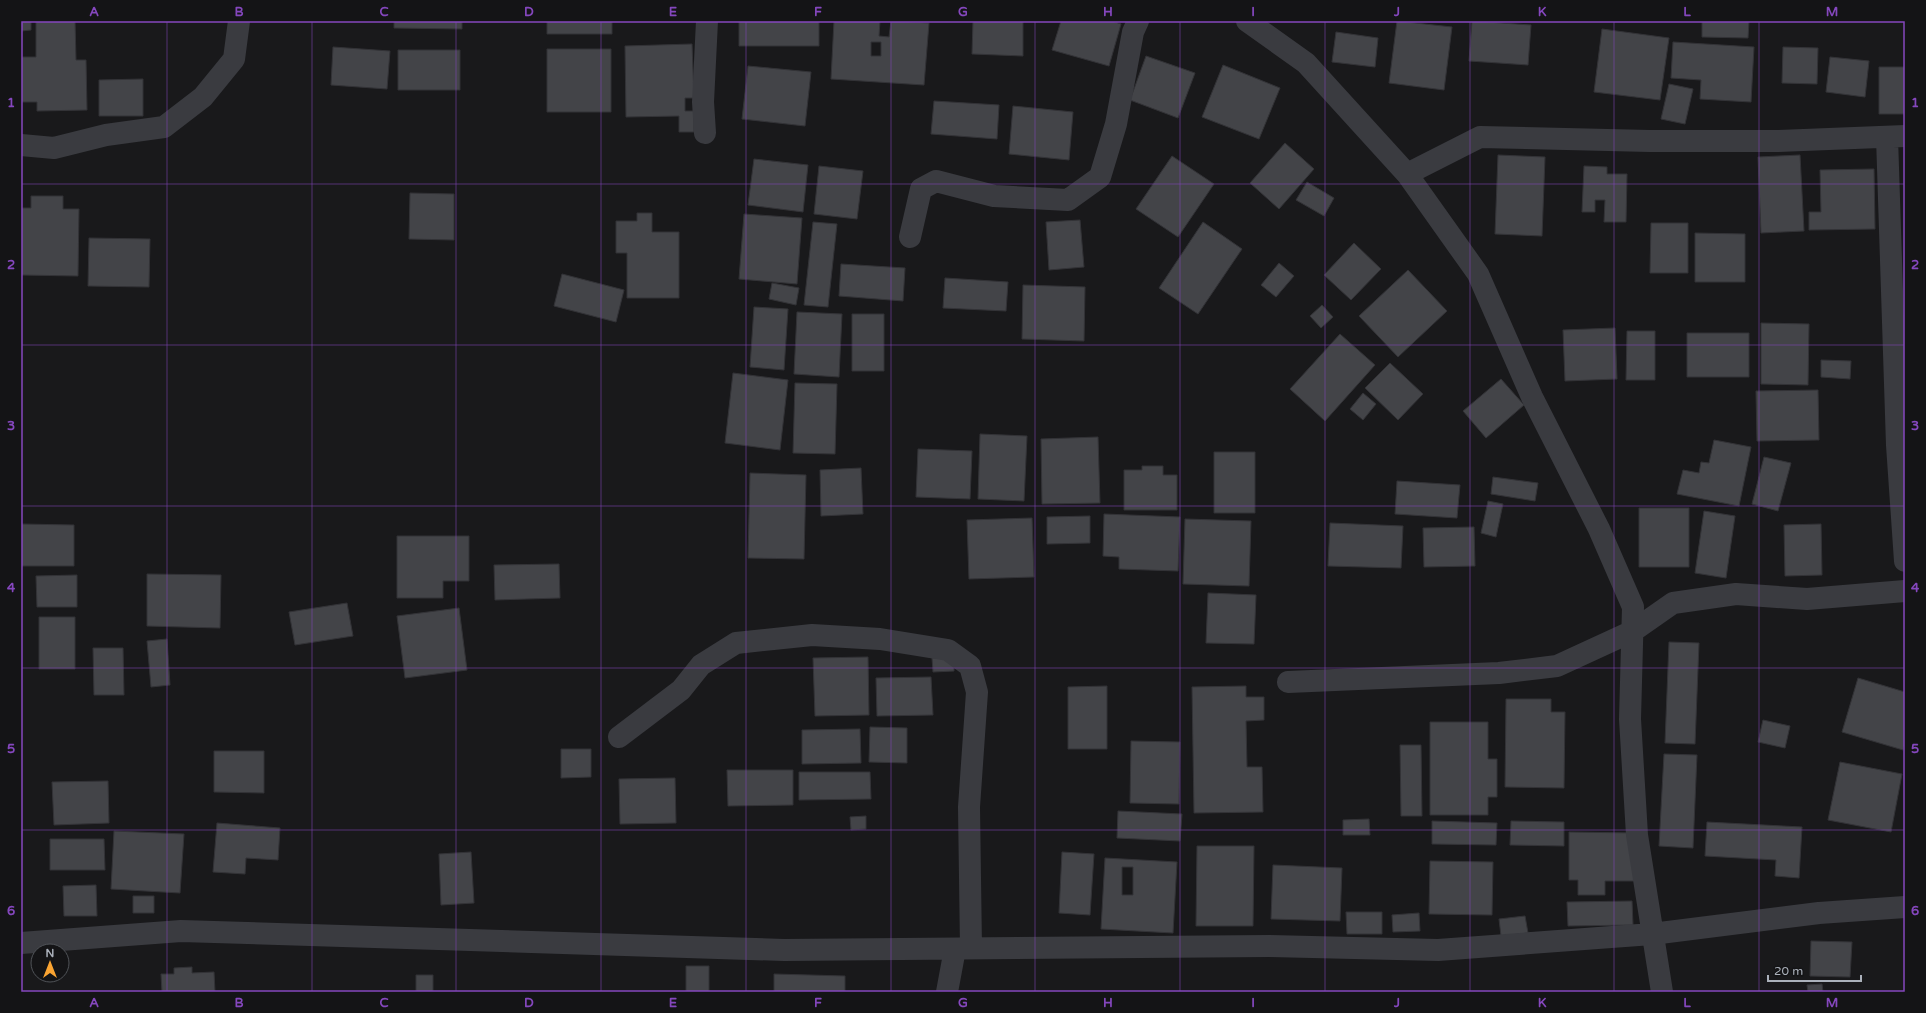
<svg xmlns="http://www.w3.org/2000/svg" width="1926" height="1013" viewBox="0 0 1926 1013" font-family="'Varela Round',sans-serif">
  <style>
    .building { fill: #434448; stroke: #333337; fill-rule: evenodd }
    .lines { fill: none; stroke-linecap: round; stroke-linejoin: round }
    .minor { stroke: #3a3b40; stroke-width: 22 }
    .grid { fill: none; stroke: #8547be; stroke-width: 1; stroke-opacity: 0.55 }
    .neatline { fill: none; stroke: #8547be; stroke-width: 1.5 }
    .grid-label { font-size: 13px; text-anchor: middle; font-weight: bold; fill: #8547be }
  </style>
  <rect width="100%" height="100%" fill="#19191b"/>
  <!-- building -->
  <path class="building" d="M21 21H31V30L21 31Z
    M75 21 76 60H86L87 110 37 111V102H21V57H36V22Z
    M394 21H462V29L394 28Z
    M547 21H612V34H547Z
    M739 21H819V46H739Z
    M834 21H880L879 36 889 37 891 21 929 23 924 85 831 79ZM871 42H881V56H871Z
    M973 21H1023V56L972 54Z
    M1061 21H1112L1121 24 1109 66 1052 50Z
    M1397 21 1452 27 1444 90 1389 83Z
    M1472 21 1531 25 1528 65 1469 61Z
    M1702 21H1749L1748 38 1702 37Z
    M1602 29 1669 38 1660 100 1594 92Z
    M1336 32 1378 38 1375 67 1332 62Z
    M1673 42 1754 47 1751 102 1700 99 1701 80 1671 78Z
    M692 44 694 98H685V111H694V132H679V116L626 117 625 46Z
    M333 47 390 51 387 89 331 85Z
    M1783 47 1818 48 1817 84 1782 83Z
    M547 49H611V112H547Z
    M398 50H460V90H398Z
    M1146 56 1195 73 1178 118 1130 100Z
    M1830 57 1869 61 1865 97 1826 92Z
    M1223 65 1280 88 1259 139 1202 117Z
    M748 66 811 72 805 126 742 119Z
    M1879 67H1905V114H1879Z
    M143 79V116H99V80Z
    M1669 84 1693 89 1685 124 1661 119Z
    M934 101 999 105 997 139 931 134Z
    M1013 106 1073 112 1069 160 1009 154Z
    M1285 143 1314 169 1279 209 1250 183Z
    M1498 155 1545 157 1542 236 1495 234Z
    M1800 155 1804 231 1761 233 1758 157Z
    M1172 156 1214 184 1178 237 1136 209Z
    M754 159 808 165 803 212 748 205Z
    M819 166 863 171 857 219 814 214Z
    M1584 166 1607 167V174H1627L1626 222H1604L1605 200H1595V212H1582Z
    M1874 169 1875 229 1809 230V212H1821L1820 170Z
    M1307 182 1334 198 1324 216 1296 200Z
    M410 193 454 194V240L409 239Z
    M31 196H63V209H79L78 276 21 275V208H31Z
    M637 213H652V232H679V298H627V253H616V221H637Z
    M744 214 802 218 797 284 739 279Z
    M1080 220 1084 267 1049 270 1046 222Z
    M813 222 837 224 828 307 804 305Z
    M1203 222 1242 249 1198 314 1159 288Z
    M1651 223H1688V273H1650Z
    M1695 233 1745 234V282H1695Z
    M89 238 150 239 149 287 88 286Z
    M1354 243 1381 269 1351 300 1324 275Z
    M1279 263 1294 276 1276 297 1261 285Z
    M841 264 905 268 903 301 839 296Z
    M1408 270 1447 311 1398 357 1359 316Z
    M562 274 624 290 616 322 554 306Z
    M945 278 1008 282 1006 311 943 308Z
    M772 283 799 288 796 305 769 299Z
    M1023 285 1085 287 1084 341 1022 339Z
    M1322 305 1333 317 1321 328 1310 316Z
    M754 307 788 309 784 370 750 367Z
    M797 312 842 314 839 377 794 374Z
    M852 314H884V371H852Z
    M1761 323 1809 324 1808 385 1761 384Z
    M1615 328 1617 379 1565 381 1563 330Z
    M1627 331H1655V380H1626Z
    M1687 333H1749V377H1687Z
    M1340 334 1375 365 1325 421 1290 389Z
    M1821 360 1851 361 1850 379 1821 377Z
    M1390 363 1423 394 1398 420 1365 388Z
    M733 373 788 380 780 450 725 443Z
    M1501 379 1524 405 1486 438 1463 411Z
    M795 383 837 384 835 454 793 453Z
    M1818 390 1819 440 1757 441 1756 391Z
    M1363 393 1376 404 1363 420 1350 409Z
    M980 434 1027 436 1024 501 978 499Z
    M1098 437 1100 503 1042 504 1041 439Z
    M1714 440 1751 447 1739 506 1677 494 1683 470 1699 473 1701 462 1709 463Z
    M918 449 972 451 970 499 916 497Z
    M1214 452H1255V513H1214Z
    M1764 457 1791 463 1778 511 1752 504Z
    M1142 466H1163V475H1177V510H1124V470H1142Z
    M861 468 863 514 821 516 820 470Z
    M750 473 806 475 804 559 748 558Z
    M1493 477 1538 483 1535 501 1491 494Z
    M1397 481 1460 485 1457 518 1395 514Z
    M1488 501 1503 504 1496 537 1481 533Z
    M1639 508H1689V567H1639Z
    M1704 511 1735 516 1726 578 1695 573Z
    M1104 514 1180 517 1178 571 1119 569V557L1103 556Z
    M1090 516V543L1047 544V517Z
    M1032 518 1034 577 969 579 967 520Z
    M1185 519 1251 521 1249 586 1183 584Z
    M1330 523 1403 526 1401 568 1328 566Z
    M21 524 74 525V566H21Z
    M1821 524 1822 575 1785 576 1784 525Z
    M1474 527 1475 566 1424 567 1423 528Z
    M397 536H469V581H443V598H397Z
    M559 564 560 598 495 600 494 565Z
    M147 574 221 575 220 628 147 626Z
    M77 575V607H37L36 576Z
    M1208 593 1256 595 1254 644 1206 643Z
    M347 603 353 636 295 645 289 612Z
    M459 608 467 670 405 678 397 616Z
    M39 617H75V669H39Z
    M167 639 170 685 151 687 147 641Z
    M1669 642 1699 643 1695 744 1665 743Z
    M93 648H123L124 695H94Z
    M868 657 869 715 815 716 813 658Z
    M954 657V671L933 672 932 658Z
    M931 677 933 715 877 716 876 678Z
    M1858 678 1905 692V744L1903 750 1842 732Z
    M1107 686V749H1068V687Z
    M1246 686V697H1264V720L1246 721 1247 767H1262L1263 812 1194 813 1192 687Z
    M1506 699H1551V712H1565L1564 788 1505 787Z
    M1763 720 1790 726 1785 748 1758 742Z
    M1430 722H1488V759H1497V797H1488V815H1430Z
    M870 727 907 728V763L869 762Z
    M860 729 861 763 802 764V730Z
    M1131 741 1180 742 1179 804 1130 803Z
    M1400 745H1421L1422 816H1401Z
    M561 749H591V777L561 778Z
    M214 751H264V793L214 792Z
    M1664 754 1697 755 1693 848 1659 846Z
    M1840 762 1902 774 1891 832 1828 820Z
    M727 770H793V805L728 806Z
    M799 772H870L871 799 799 800Z
    M675 778 676 823 620 824 619 779Z
    M108 781 109 823 54 825 52 782Z
    M1118 811 1182 814 1180 841 1117 838Z
    M866 816V829L851 830 850 817Z
    M1369 819 1370 835H1343V820Z
    M1432 821 1497 823 1496 845 1432 844Z
    M1511 821 1564 822V846L1510 845Z
    M1707 822 1802 827 1799 878 1775 876 1776 860 1705 856Z
    M217 823 280 828 278 860 246 858 245 874 213 872Z
    M114 831 184 834 180 893 111 889Z
    M1569 832 1635 833V881H1605V895H1578V880H1569Z
    M50 839H104L105 870H50Z
    M1197 846H1254L1253 926H1196Z
    M471 852 474 903 441 905 439 854Z
    M1062 852 1094 854 1090 915 1059 913Z
    M1105 858 1177 862 1173 933 1101 929ZM1122 867H1133V895H1122Z
    M1430 861 1493 862 1492 915 1429 914Z
    M1273 865 1342 868 1340 921 1271 919Z
    M96 885 97 916H64L63 886Z
    M133 896H154V913H133Z
    M1632 901 1633 925 1568 926 1567 902Z
    M1346 912H1382V934H1347Z
    M1419 913 1420 931 1393 932 1392 915Z
    M1525 916 1528 933 1501 936 1499 919Z
    M1811 941 1852 942 1850 977 1810 976Z
    M686 966H709V992H686Z
    M192 967V973L214 972 215 992H162L161 974H174V968Z
    M774 974 845 976V992H774Z
    M416 975H433V992H416Z
    M1822 984 1823 992H1808L1807 985Z"/>
  <g class="lines">
    <!-- minor -->
    <path class="minor" d="M1247 21 1306 63 1407 174 1478 274 1532 397 1599 529 1633 607 1630 719 1637 835 1662 992
      M705 133 703 102 707 21
      M1887 137 1897 445 1905 561
      M21 145 54 148 106 135 164 127 203 97 234 59 239 21
      M1407 174 1480 137 1650 141H1778L1905 136
      M910 237 921 189 936 181 994 196 1068 200 1100 177 1116 124 1133 32 1138 21
      M1288 682 1499 673 1557 666 1633 631 1673 603 1736 594 1807 599 1905 591
      M619 737 681 690 701 665 736 643 812 635 880 639 948 650 970 666 977 692 969 807 971 948
      M21 943 181 931 784 950 1269 946 1438 950 1652 934 1819 913 1905 907
      M947 992 955 949"/>
  </g>
  <!-- grid -->
  <path class="grid" d="M167 21V992M312 21V992M456 21V992M601 21V992M746 21V992M891 21V992M1035 21V992M1180 21V992M1325 21V992M1470 21V992M1614 21V992M1759 21V992M21 184H1905M21 345H1905M21 506H1905M21 668H1905M21 830H1905"/>
  <!-- border -->
  <rect width="1926" height="1013" fill="none" stroke="#141416" stroke-width="44"/>
  <!-- north arrow -->
  <g transform="translate(50 963)"><circle r="19" fill="#141416" stroke="#505358"/>
  <path d="M0-3L7 15L0 10L-7 15Z" fill="#faa432"/>
  <text y="-6" font-size="11" font-weight="bold" text-anchor="middle" fill="#abb1bb">N</text>
  </g>
  <!-- scale -->
  <path d="M1768 975v6h93v-6" fill="none" stroke="#abb1bb" stroke-width="2"/>
  <text x="1774" y="975" font-size="12" fill="#abb1bb" stroke="#141416" stroke-width="3" paint-order="stroke">20 m</text>
  <rect x="22" y="22" width="1882" height="969" class="neatline"/>
  <g class="grid-label">
    <text x="94" y="16">A</text>
    <text x="239" y="16">B</text>
    <text x="384" y="16">C</text>
    <text x="529" y="16">D</text>
    <text x="673" y="16">E</text>
    <text x="818" y="16">F</text>
    <text x="963" y="16">G</text>
    <text x="1108" y="16">H</text>
    <text x="1253" y="16">I</text>
    <text x="1397" y="16">J</text>
    <text x="1542" y="16">K</text>
    <text x="1687" y="16">L</text>
    <text x="1832" y="16">M</text>
    <text x="11" y="107">1</text>
    <text x="1915" y="107">1</text>
    <text x="11" y="269">2</text>
    <text x="1915" y="269">2</text>
    <text x="11" y="430">3</text>
    <text x="1915" y="430">3</text>
    <text x="11" y="592">4</text>
    <text x="1915" y="592">4</text>
    <text x="11" y="753">5</text>
    <text x="1915" y="753">5</text>
    <text x="11" y="915">6</text>
    <text x="1915" y="915">6</text>
    <text x="94" y="1007">A</text>
    <text x="239" y="1007">B</text>
    <text x="384" y="1007">C</text>
    <text x="529" y="1007">D</text>
    <text x="673" y="1007">E</text>
    <text x="818" y="1007">F</text>
    <text x="963" y="1007">G</text>
    <text x="1108" y="1007">H</text>
    <text x="1253" y="1007">I</text>
    <text x="1397" y="1007">J</text>
    <text x="1542" y="1007">K</text>
    <text x="1687" y="1007">L</text>
    <text x="1832" y="1007">M</text>
  </g>
</svg>
